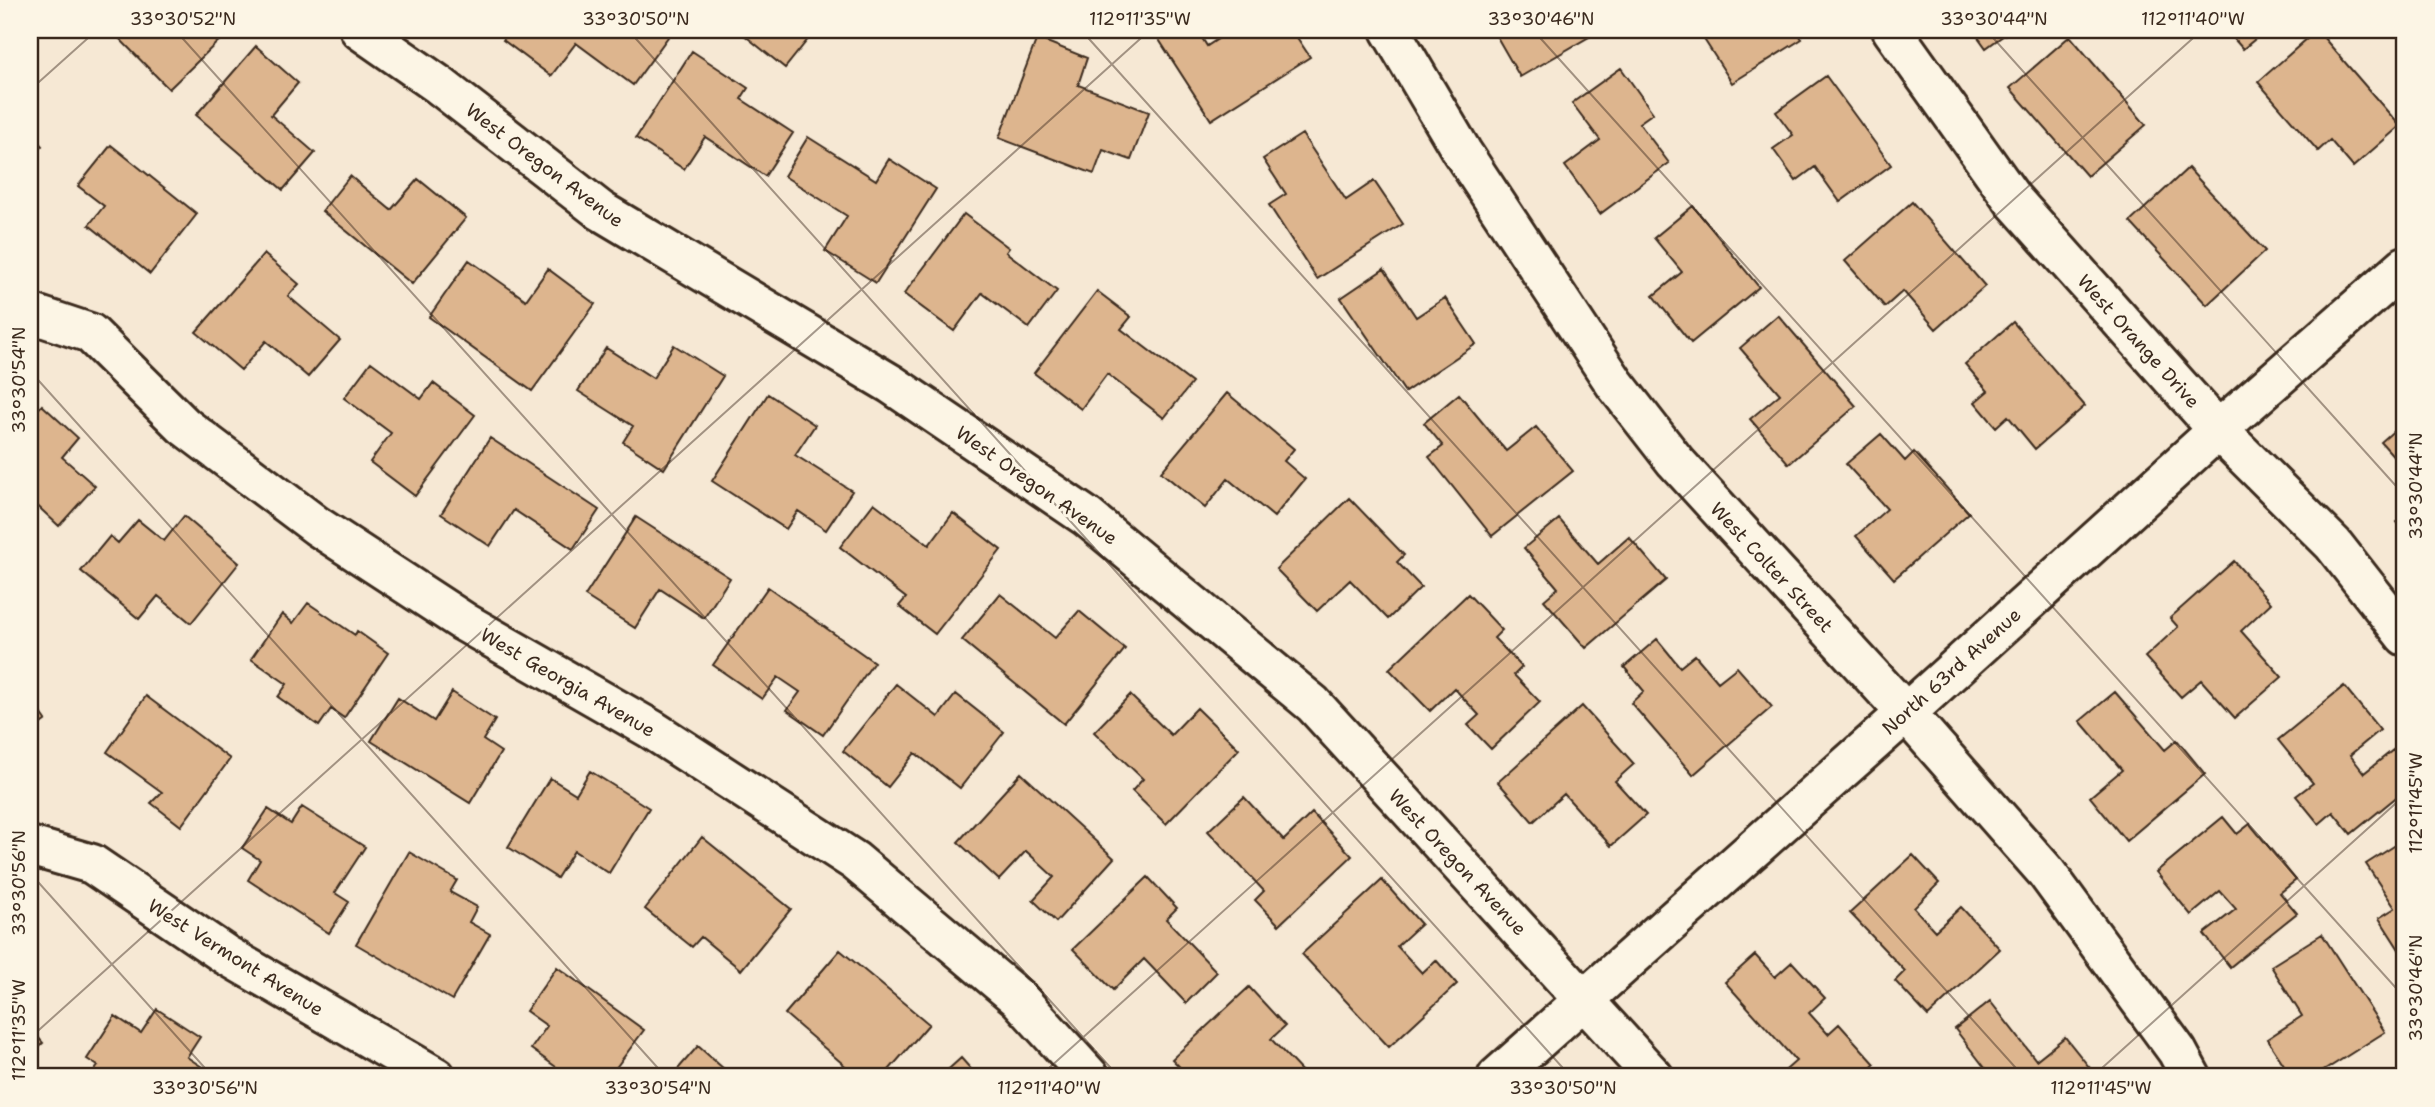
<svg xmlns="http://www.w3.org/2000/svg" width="2435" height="1107" viewBox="0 0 2435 1107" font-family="'Shantell Sans',sans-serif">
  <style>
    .building { fill: #ddb58e; stroke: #3b2a1e; stroke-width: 2 }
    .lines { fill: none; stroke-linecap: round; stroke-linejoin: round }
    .minor-casing { stroke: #3b2a1e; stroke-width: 44 }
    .minor { stroke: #fcf5e5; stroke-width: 38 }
    .ticks { fill: none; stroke: #3b2a1e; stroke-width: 2; stroke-opacity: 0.45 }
    .labels { text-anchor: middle; stroke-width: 6; stroke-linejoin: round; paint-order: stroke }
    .street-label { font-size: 19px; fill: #3b2a1e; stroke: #fcf5e5 }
    .neatline { fill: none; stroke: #3b2a1e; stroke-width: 2.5 }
    .ticks-label { font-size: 18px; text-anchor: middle; fill: #3b2a1e }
  </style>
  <rect width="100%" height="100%" fill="#f6e8d4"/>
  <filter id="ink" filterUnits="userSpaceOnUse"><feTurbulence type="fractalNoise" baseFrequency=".0143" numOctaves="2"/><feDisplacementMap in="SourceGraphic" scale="14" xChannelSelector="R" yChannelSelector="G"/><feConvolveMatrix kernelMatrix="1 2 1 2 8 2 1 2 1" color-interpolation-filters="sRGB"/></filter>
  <g filter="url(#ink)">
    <!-- building -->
    <path class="building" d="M111 30H230L169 89Z
      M511 30H637L642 33 644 30H673L633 85 576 43 551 76 503 40Z
      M738 30H809L813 33 785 68Z
      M1164 30H1197L1207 46 1227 33 1225 30H1292L1310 57 1211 120 1156 35Z
      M1493 30H1592L1594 34 1520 77Z
      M1698 30H1796L1802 39 1732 83Z
      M1973 30H2011L1986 48Z
      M2226 30H2266L2243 49Z
      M2317 30 2400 126 2353 167 2330 140 2318 151 2258 82Z
      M2070 36 2146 125 2087 176 2010 88Z
      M1037 38 1087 58 1078 85 1149 112 1131 160 1103 150 1094 174 999 138Z
      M256 46 298 83 271 115 315 153 283 190 196 115Z
      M692 51 748 88 741 99 793 133 765 176 705 137 684 169 636 138Z
      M1621 68 1653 113 1639 123 1669 163 1600 214 1565 166 1600 140 1572 103Z
      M1826 76 1891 165 1840 202 1815 167 1796 181 1773 149 1793 135 1776 112Z
      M30 133 42 146 30 157Z
      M1302 134 1346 200 1374 181 1403 224 1317 279 1269 205 1286 194 1263 159Z
      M808 137 876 180 889 159 936 189 876 283 825 251 847 216 784 176Z
      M111 145 197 214 150 274 89 225 104 206 78 186Z
      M2188 168 2265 251 2207 305 2130 222Z
      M350 176 391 210 418 179 466 218 412 284 322 211Z
      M1912 202 1985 286 1936 329 1903 291 1885 307 1845 261Z
      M1693 206 1759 287 1691 343 1653 296 1682 272 1654 238Z
      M964 214 1009 248 1006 252 1057 291 1029 328 982 293 954 331 904 294Z
      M264 254 299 284 288 296 340 340 308 377 266 341 241 370 196 332Z
      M469 260 526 300 548 269 595 304 532 391 429 317Z
      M1384 269 1416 317 1445 298 1476 344 1405 392 1341 298Z
      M1097 291 1131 317 1121 329 1192 383 1164 418 1107 374 1081 409 1034 373Z
      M1778 315 1856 406 1789 464 1750 419 1780 394 1740 348Z
      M2013 322 2085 406 2035 449 2008 416 1996 427 1975 402 1988 391 1965 364Z
      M674 345 723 376 664 469 623 442 633 426 578 391 606 348 653 378Z
      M371 362 421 399 433 383 475 415 415 496 370 462 391 433 344 398Z
      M1227 393 1294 449 1284 461 1305 479 1274 517 1228 479 1205 508 1161 472Z
      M768 394 815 425 795 455 852 491 826 530 798 511 786 529 712 481Z
      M1459 394 1506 451 1536 427 1573 471 1492 536 1429 457 1443 446 1424 423Z
      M42 405 78 438 62 457 95 486 59 526 30 499V418Z
      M2405 421V469L2381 442Z
      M1881 434 1905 461 1914 452 1969 513 1894 579 1856 536 1887 509 1846 464Z
      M490 438 599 510 573 549 514 510 490 546 441 514Z
      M1349 498 1404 555 1397 562 1421 587 1388 619 1350 580 1317 611 1276 569Z
      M874 503 929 545 953 513 1001 550 935 634 899 606 906 598 840 547Z
      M2405 515V532L2397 522Z
      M184 516 239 563 191 623 158 596 139 619 81 571 110 536 118 543 138 520 164 541Z
      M636 517 730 578 704 618 660 589 635 628 585 596Z
      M1559 519 1598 564 1629 537 1666 580 1586 648 1544 600 1558 588 1524 548Z
      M2234 561 2271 603 2241 631 2282 677 2235 718 2201 680 2181 697 2145 657 2178 627 2170 618Z
      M768 587 874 662 823 735 787 710 800 692 778 677 762 699 713 665Z
      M1000 594 1055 638 1079 611 1125 649 1064 724 962 640Z
      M1468 594 1502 630 1494 638 1522 667 1514 675 1540 702 1491 749 1468 725 1479 715 1454 688 1430 711 1389 669Z
      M308 603 355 635 357 631 388 653 344 718 331 709 319 726 278 697 287 684 251 659 282 614 293 623Z
      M1657 639 1680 667 1695 655 1718 682 1737 667 1772 707 1693 775 1631 703 1644 691 1624 667Z
      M896 684 938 717 956 694 1004 732 960 788 915 753 888 787 843 751Z
      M2344 686 2380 730 2350 755 2364 773 2393 750 2405 765V790L2351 834 2333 812 2319 824 2296 796 2313 783 2278 740Z
      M452 692 495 720 483 740 501 752 470 803 371 741 398 698 434 721Z
      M2115 692 2165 750 2177 740 2205 774 2126 841 2090 797 2122 770 2080 721Z
      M1130 695 1171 735 1197 708 1239 749 1166 824 1132 791 1143 779 1094 732Z
      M146 696 230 759 181 826 151 803 162 792 107 752Z
      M30 697 46 720 30 732Z
      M1582 706 1634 764 1615 781 1646 815 1611 846 1564 794 1533 822 1498 782Z
      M590 771 649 808 609 873 574 851 557 878 508 847 550 778 576 794Z
      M1021 773 1114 858 1056 922 1033 900 1054 877 1026 851 999 880 958 842Z
      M1244 797 1284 840 1312 813 1352 856 1279 925 1255 900 1264 891 1208 831Z
      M302 807 365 847 335 893 349 902 329 933 248 880 260 860 242 848 268 809 291 824Z
      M2223 817 2237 834 2250 824 2296 880 2280 893 2297 913 2230 967 2204 934 2236 909 2220 891 2191 915 2156 872Z
      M702 837 791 909 741 970 701 937 692 947 645 909Z
      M2405 839V952L2402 954 2379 918 2395 908 2366 864Z
      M409 852 457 880 450 892 477 907 469 922 490 934 452 1000 356 944Z
      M1913 855 1939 883 1914 908 1935 931 1961 907 2000 949 1928 1016 1895 981 1905 971 1850 913Z
      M1148 877 1177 908 1166 919 1217 972 1186 1003 1144 959 1113 990 1073 949Z
      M1382 880 1421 924 1397 946 1422 973 1436 960 1457 984 1389 1047 1302 954Z
      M2322 934 2385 1032 2314 1077H2292L2267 1039 2302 1016 2271 966Z
      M840 950 929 1024 883 1077H858L785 1014Z
      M1755 955 1775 977 1792 962 1825 998 1809 1013 1828 1034 1839 1024 1875 1064 1861 1077H1778L1796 1061 1725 982Z
      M557 967 644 1030 609 1077H570L531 1049 547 1026 526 1011Z
      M1249 987 1285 1026 1271 1039 1307 1077H1246L1241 1072 1236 1077H1189L1172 1059Z
      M1990 1001 2036 1060 2065 1037 2097 1077H1992L1955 1029Z
      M157 1009 200 1037 187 1057 202 1067 195 1077H90L98 1066 87 1059 115 1016 141 1033Z
      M30 1028 43 1043 30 1055Z
      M698 1046 733 1077H671Z
      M961 1058 978 1077H940Z"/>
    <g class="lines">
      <defs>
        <path id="minor" d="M360 30 439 85 601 211 891 384 1087 517 1313 704 1654 1077
          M1390 30 1462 152 1615 384 1675 461 1906 713 2046 872 2177 1051 2191 1077
          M1892 30 2013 200 2218 430 2333 544 2405 636
          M30 313 90 333 184 426 317 526 464 622 651 729 855 861 1019 999 1090 1077
          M30 850 33 847 92 864 226 955 436 1077
          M1497 1077 1906 713 2218 430 2405 266"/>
      </defs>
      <!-- minor casing -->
      <use href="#minor" class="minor-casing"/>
      <!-- minor -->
      <use href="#minor" class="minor"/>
    </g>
  </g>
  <!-- ticks -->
  <path class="ticks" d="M175 30 1119 1077M628 30 1571 1077M1081 30 2024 1077M1533 30 2405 998M1986 30 2405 496M30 90 97 30M30 371 666 1077M30 873 213 1077M30 1038 1150 30M1039 1077 2202 30M2092 1077 2405 795"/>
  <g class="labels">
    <!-- street labels -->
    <g class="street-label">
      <text transform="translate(545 165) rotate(37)" y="7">West Oregon Avenue</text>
      <text transform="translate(2139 341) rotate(48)" y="7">West Orange Drive</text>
      <text transform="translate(1037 485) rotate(35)" y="7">West Oregon Avenue</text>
      <text transform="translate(1772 567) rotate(47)" y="7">West Colter Street</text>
      <text transform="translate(1951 671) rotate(-42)" y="7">North 63rd Avenue</text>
      <text transform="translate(568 682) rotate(30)" y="7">West Georgia Avenue</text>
      <text transform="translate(1458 862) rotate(47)" y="7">West Oregon Avenue</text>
      <text transform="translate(236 957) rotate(32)" y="7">West Vermont Avenue</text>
    </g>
  </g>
  <!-- margin -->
  <rect width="2435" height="1107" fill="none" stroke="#fcf5e5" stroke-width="77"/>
  <rect x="38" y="38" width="2358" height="1030" class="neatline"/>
  <g class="ticks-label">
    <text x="183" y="25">33°30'52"N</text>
    <text x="636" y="25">33°30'50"N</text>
    <text x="1140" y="25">112°11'35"W</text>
    <text x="1541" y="25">33°30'46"N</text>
    <text x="1994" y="25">33°30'44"N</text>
    <text x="2193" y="25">112°11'40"W</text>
    <text transform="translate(19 380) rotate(-90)" y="6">33°30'54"N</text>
    <text transform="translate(2416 486) rotate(-90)" y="6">33°30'44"N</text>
    <text transform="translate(2416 803) rotate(-90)" y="6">112°11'45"W</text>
    <text transform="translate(19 883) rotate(-90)" y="6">33°30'56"N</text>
    <text transform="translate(2416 988) rotate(-90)" y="6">33°30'46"N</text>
    <text transform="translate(19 1030) rotate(-90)" y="6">112°11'35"W</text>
    <text x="205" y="1094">33°30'56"N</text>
    <text x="658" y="1094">33°30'54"N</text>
    <text x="1049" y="1094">112°11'40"W</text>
    <text x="1563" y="1094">33°30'50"N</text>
    <text x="2101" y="1094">112°11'45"W</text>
  </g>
</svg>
